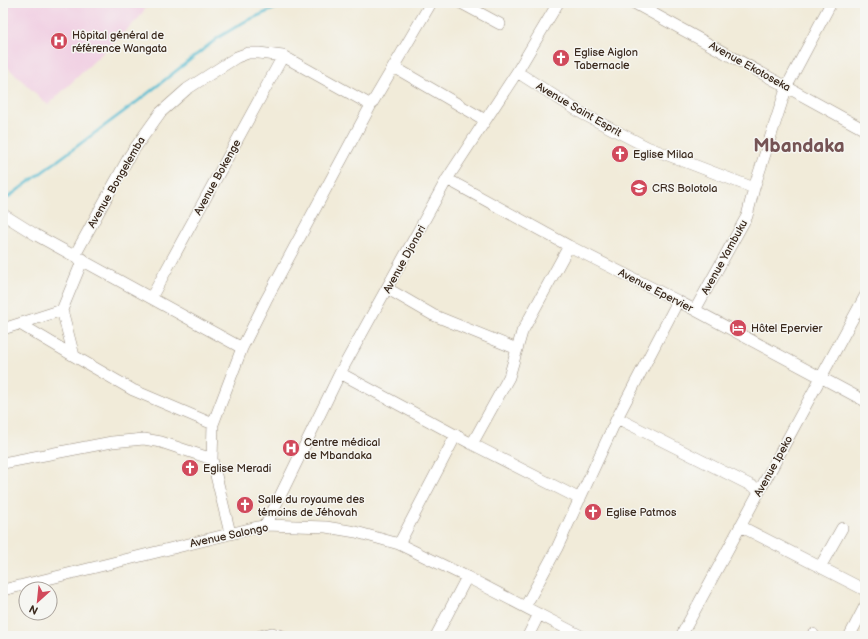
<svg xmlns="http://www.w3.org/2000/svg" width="868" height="639" viewBox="0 0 868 639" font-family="'Balsamiq Sans',sans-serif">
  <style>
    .built { fill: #f1d0e3 }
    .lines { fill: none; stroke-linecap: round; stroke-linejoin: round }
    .stream { stroke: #55bcd2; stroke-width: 2.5 }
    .minor-casing { stroke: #968a7c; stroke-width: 12 }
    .minor { stroke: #fff; stroke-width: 11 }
    .labels { text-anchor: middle; stroke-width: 3; stroke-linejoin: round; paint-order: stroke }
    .poi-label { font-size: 11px; fill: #3b2a1e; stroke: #f6f6f2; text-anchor: start }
    .street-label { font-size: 11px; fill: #3b2a1e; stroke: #f6f6f2 }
    .town-label { font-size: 19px; font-weight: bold; fill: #755354; stroke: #f6f6f2 }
  </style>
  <rect width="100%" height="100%" fill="#f6f6f2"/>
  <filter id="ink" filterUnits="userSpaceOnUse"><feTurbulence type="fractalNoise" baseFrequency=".025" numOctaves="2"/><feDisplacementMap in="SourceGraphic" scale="8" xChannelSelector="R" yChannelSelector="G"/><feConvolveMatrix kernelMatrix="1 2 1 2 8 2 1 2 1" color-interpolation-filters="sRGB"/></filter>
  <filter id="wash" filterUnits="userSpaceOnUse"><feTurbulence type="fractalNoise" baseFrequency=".012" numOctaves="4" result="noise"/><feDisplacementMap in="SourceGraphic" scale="16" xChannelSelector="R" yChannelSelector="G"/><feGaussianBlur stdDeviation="0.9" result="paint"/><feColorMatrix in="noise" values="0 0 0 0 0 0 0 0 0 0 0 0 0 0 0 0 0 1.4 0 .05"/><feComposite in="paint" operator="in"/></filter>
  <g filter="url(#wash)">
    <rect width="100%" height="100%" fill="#f1ebd9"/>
    <!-- built -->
    <path class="built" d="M3 3H149L138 19 48 105 3 63Z"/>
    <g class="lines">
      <!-- stream -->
      <path class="stream" d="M3 201 138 101 219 37 244 22 287 3"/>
    </g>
  </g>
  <g filter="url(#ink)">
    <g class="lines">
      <defs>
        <path id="minor" d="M461 3 500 24
          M634 3 865 130
          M394 67 485 120
          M517 72 583 114 647 147 754 188
          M447 179 569 246 678 301 865 401
          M4 215 36 235 242 348
          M75 255 130 155 160 113 187 89 237 57 248 53H259L283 56 371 105
          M83 259 62 310 74 356 133 390 213 424
          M388 289 433 315 517 349
          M151 298 283 56
          M695 310 747 216 754 188 787 86 831 3
          M20 324 74 356
          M3 329 62 310
          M340 373 472 444 580 499
          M617 418 760 490
          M472 444 509 377 522 332 569 246
          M3 463 112 442 144 439 161 442 212 459
          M266 525 340 373 447 179 517 72 558 3
          M740 526 863 589 865 591
          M230 533 212 459 213 424 242 348 266 300 371 105 431 3
          M399 544 456 435
          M820 567 842 528
          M3 590 266 525 326 527 356 532 399 544 467 577 581 636
          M525 607 557 548 617 418 678 301
          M850 635 865 606
          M260 636 272 633 282 636
          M436 636 467 577
          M528 636 539 614
          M681 636 865 296
          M812 636 813 634"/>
      </defs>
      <!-- minor casing -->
      <use href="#minor" class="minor-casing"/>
      <!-- minor -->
      <use href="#minor" class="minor"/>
    </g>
  </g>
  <!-- icons -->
  <defs>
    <symbol id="hospital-disc" viewBox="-11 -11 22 22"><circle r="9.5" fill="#d1495b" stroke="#f6f6f2"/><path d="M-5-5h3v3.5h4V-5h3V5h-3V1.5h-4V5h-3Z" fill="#fff"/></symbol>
    <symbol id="church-disc" viewBox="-11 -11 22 22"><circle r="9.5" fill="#d1495b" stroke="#f6f6f2"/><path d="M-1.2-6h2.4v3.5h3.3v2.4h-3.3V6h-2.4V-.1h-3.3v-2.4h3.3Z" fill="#fff"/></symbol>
    <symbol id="school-disc" viewBox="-11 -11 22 22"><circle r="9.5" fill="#d1495b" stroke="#f6f6f2"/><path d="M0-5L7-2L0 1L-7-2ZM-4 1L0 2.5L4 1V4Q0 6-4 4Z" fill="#fff"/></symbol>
    <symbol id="hotel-disc" viewBox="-11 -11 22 22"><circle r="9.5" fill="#d1495b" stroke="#f6f6f2"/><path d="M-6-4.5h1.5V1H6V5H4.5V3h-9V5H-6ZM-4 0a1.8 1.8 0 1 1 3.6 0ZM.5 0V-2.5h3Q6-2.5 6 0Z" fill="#fff"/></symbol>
  </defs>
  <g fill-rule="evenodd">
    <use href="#hospital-disc" x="49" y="31" width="20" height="20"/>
    <use href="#church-disc" x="551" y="48" width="20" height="20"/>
    <use href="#church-disc" x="610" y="144" width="20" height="20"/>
    <use href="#school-disc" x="629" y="178" width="20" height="20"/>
    <use href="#hotel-disc" x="728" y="318" width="20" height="20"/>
    <use href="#hospital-disc" x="281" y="438" width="20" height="20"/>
    <use href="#church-disc" x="180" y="458" width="20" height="20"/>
    <use href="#church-disc" x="235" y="495" width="20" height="20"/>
    <use href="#church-disc" x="583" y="502" width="20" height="20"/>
  </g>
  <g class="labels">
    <!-- poi labels -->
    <g class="poi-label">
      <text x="72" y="39">Hôpital général de<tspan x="72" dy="13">référence Wangata</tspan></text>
      <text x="574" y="56">Eglise Aiglon<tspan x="574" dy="13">Tabernacle</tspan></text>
      <text x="633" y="158">Eglise Milaa</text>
      <text x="652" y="192">CRS Bolotola</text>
      <text x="751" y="332">Hôtel Epervier</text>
      <text x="304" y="446">Centre médical<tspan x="304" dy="13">de Mbandaka</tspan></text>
      <text x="203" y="472">Eglise Meradi</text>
      <text x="258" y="503">Salle du royaume des<tspan x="258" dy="13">témoins de Jéhovah</tspan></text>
      <text x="606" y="516">Eglise Patmos</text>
    </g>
    <!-- street labels -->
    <g class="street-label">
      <text transform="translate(750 66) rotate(29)" y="4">Avenue Ekotoseka</text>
      <text transform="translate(579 109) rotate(30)" y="4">Avenue Saint Esprit</text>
      <text transform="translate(217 177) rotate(-61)" y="4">Avenue Bokenge</text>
      <text transform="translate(116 182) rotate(-60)" y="4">Avenue Bongelemba</text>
      <text transform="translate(724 257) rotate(-61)" y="4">Avenue Yambuku</text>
      <text transform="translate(404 259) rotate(-61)" y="4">Avenue Djonori</text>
      <text transform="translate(656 290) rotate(27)" y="4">Avenue Epervier</text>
      <text transform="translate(773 466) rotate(-61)" y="4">Avenue Ipeko</text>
      <text transform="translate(229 535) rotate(-12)" y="4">Avenue Salongo</text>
    </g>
    <!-- town labels -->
    <g class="town-label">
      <text x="799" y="152">Mbandaka</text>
    </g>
  </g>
  <!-- margin -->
  <rect width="868" height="639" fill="none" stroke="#f6f6f2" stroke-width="16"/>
  <!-- north arrow -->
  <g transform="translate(38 601) rotate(207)"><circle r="19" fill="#f6f6f2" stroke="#aba49d"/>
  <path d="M0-3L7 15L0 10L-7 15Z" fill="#d1495b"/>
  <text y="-6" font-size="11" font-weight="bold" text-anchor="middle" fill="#3b2a1e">N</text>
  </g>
</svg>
